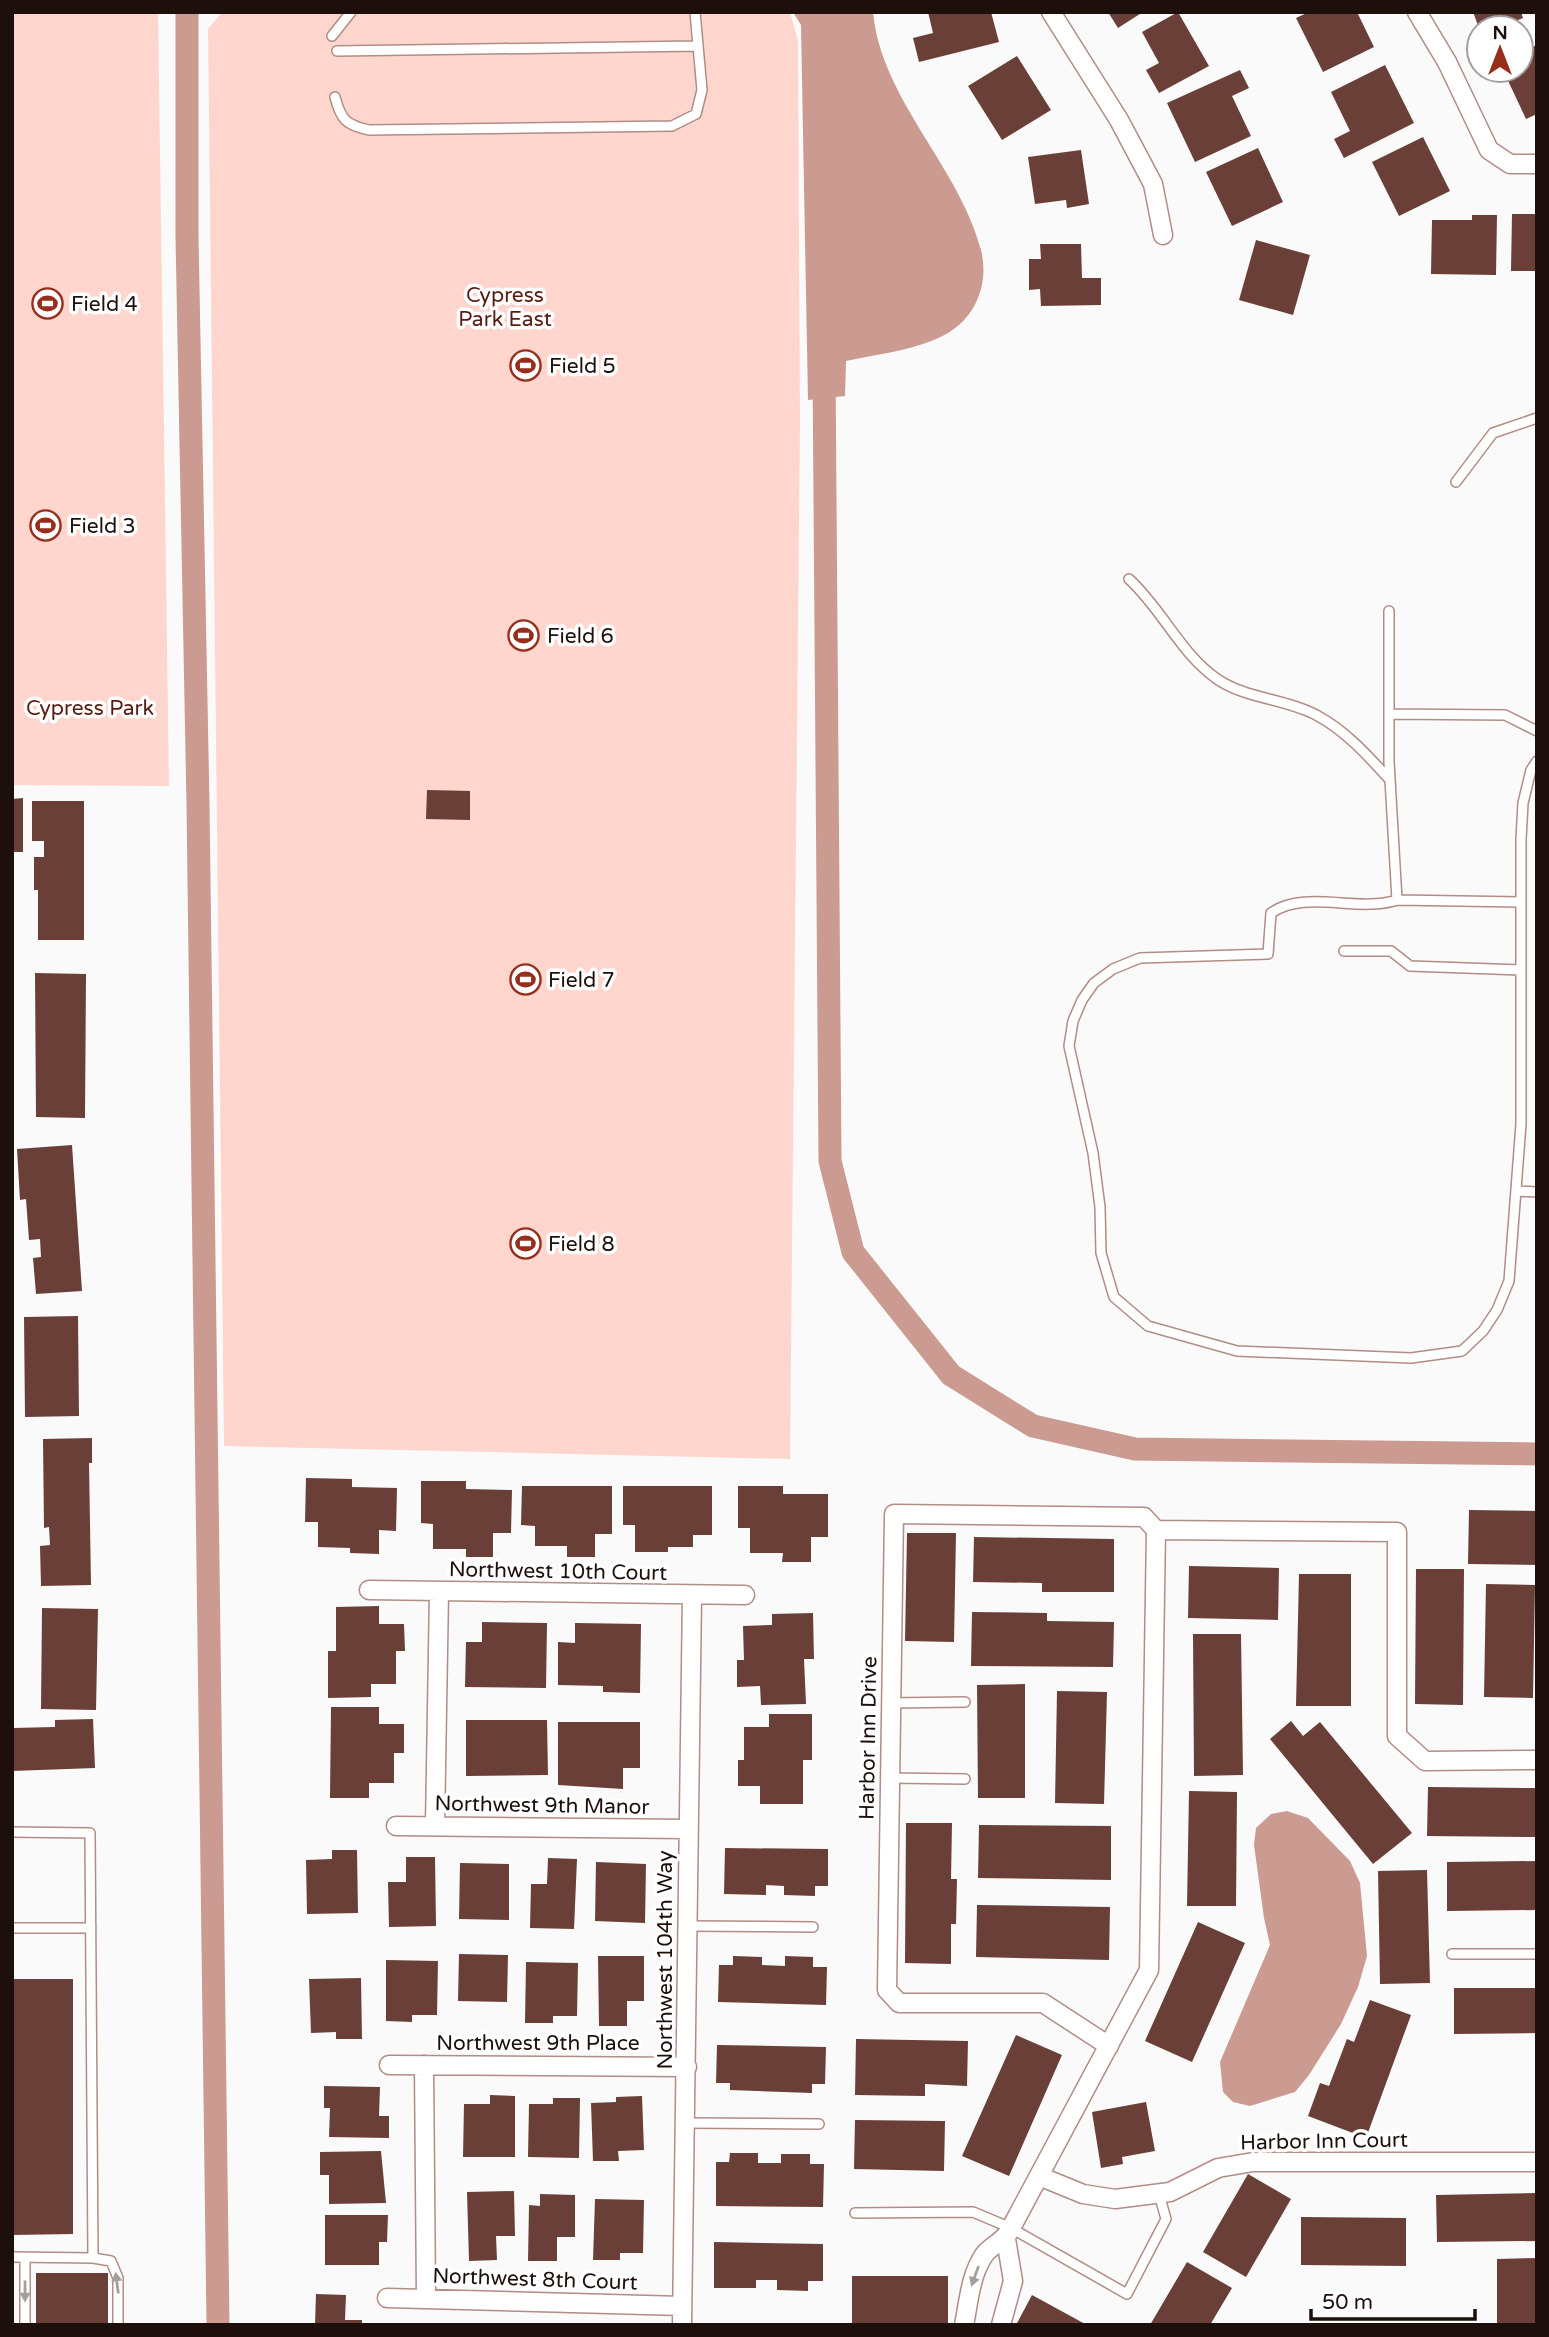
<svg xmlns="http://www.w3.org/2000/svg" width="1549" height="2337" viewBox="0 0 1549 2337" font-family="'Varela Round',sans-serif">
  <style>
    .green { fill: #fed6ce }
    .water { fill: #cb9a90 }
    .lines { fill: none; stroke-linecap: round; stroke-linejoin: round }
    .canal { stroke: #cb9a90; stroke-width: 23 }
    .building { fill: #693f37 }
    .lane-casing { stroke: #b08d85; stroke-width: 12 }
    .street-casing { stroke: #b08d85; stroke-width: 21 }
    .lane { stroke: #fff; stroke-width: 9 }
    .street { stroke: #fff; stroke-width: 18 }
    .oneway { fill: #a49f9e }
    .labels { text-anchor: middle; stroke-width: 7; stroke-linejoin: round; paint-order: stroke }
    .park-label { font-size: 21px; fill: #581c12; stroke: #fff }
    .poi-label { font-size: 21px; fill: #1c0f0c; stroke: #fff; text-anchor: start }
    .street-label { font-size: 21px; fill: #1c0f0c; stroke: #fff }
  </style>
  <rect width="100%" height="100%" fill="#fafafa"/>
  <!-- green -->
  <path class="green" d="M12 12H158L169 786 12 785Z
    M222 12H790L798 41 800 422 790 1459 224 1446 208 29Z"/>
  <!-- water -->
  <path class="water" d="M793 12H873C881 99 959 166 981 250 989 282 977 316 948 333 919 350 878 354 846 361L845 396 808 400 801 25Z
    M1287 1811 1308 1818 1350 1861 1360 1883 1367 1956 1358 1987 1341 2024 1309 2075 1295 2092 1250 2106 1233 2102 1223 2092 1220 2062 1270 1945 1264 1918 1254 1845 1256 1828 1271 1814Z"/>
  <g class="lines">
    <!-- canal -->
    <path class="canal" d="M187 12V237L198 804 218 2325
      M824 366 830 1161 853 1252 951 1375 1033 1426 1135 1449 1537 1454"/>
  </g>
  <!-- building -->
  <path class="building" d="M928 12H991L999 42 919 62 913 38 933 33Z
    M1108 12H1143L1118 28Z
    M1178 12 1209 66 1159 93 1146 70 1159 63 1142 32Z
    M1309 12H1357L1374 47 1323 72 1296 18Z
    M1473 12H1521L1523 18 1506 25 1508 28H1479Z
    M1537 45V114L1526 119 1503 70H1521V52Z
    M1017 56 1051 110 1002 140 968 86Z
    M1385 65 1414 123 1344 158 1334 139 1350 131 1331 92Z
    M1240 70 1249 88 1232 96 1251 136 1195 162 1167 103Z
    M1423 137 1450 191 1399 216 1372 162Z
    M1258 148 1283 202 1232 226 1206 172Z
    M1081 150 1089 204 1067 208 1066 200 1035 204 1028 157Z
    M1512 214H1537V271H1511Z
    M1472 215H1497L1496 275 1431 274 1432 220H1472Z
    M1256 240 1310 255 1293 315 1239 300Z
    M1040 244H1081L1082 278H1101V305L1041 306 1040 289 1029 290V259H1041Z
    M427 790 470 791V820L426 819Z
    M23 798V852H12V799Z
    M32 801H84V940H38V890H34V857H44V841H32Z
    M35 973 86 974 85 1118 36 1117Z
    M72 1145 82 1291 36 1294 33 1258 41 1257 40 1239 29 1240 26 1199 20 1200 17 1149Z
    M78 1316 79 1416 25 1417 24 1317Z
    M92 1438V1463H89L91 1585 41 1586 40 1546 50 1545 49 1527 44 1528 43 1439Z
    M306 1478 352 1479V1487L397 1488 396 1531 379 1530V1554L350 1553V1548L318 1547V1522H305Z
    M421 1481H466V1489L512 1490 511 1533H493V1557H466V1549H433V1524L421 1523Z
    M522 1486H612V1534H595V1557H567V1546H535V1526L521 1525Z
    M623 1486H712V1535H693V1547H668V1552H635V1525H623Z
    M738 1486H783V1494H828V1537H811V1562H782L783 1553H750V1528H738Z
    M1469 1510 1537 1511V1565L1468 1564Z
    M907 1533H956L954 1642 905 1641Z
    M974 1537 1114 1539V1592H1042V1583L973 1582Z
    M1189 1566 1279 1568 1278 1620 1188 1618Z
    M1416 1569H1464L1463 1705 1415 1704Z
    M1299 1574H1351V1706H1296Z
    M1486 1584 1535 1585 1533 1698 1484 1697Z
    M379 1606V1624H404L405 1651H396V1684H371V1697L328 1698V1651H336V1607Z
    M42 1608 98 1609 96 1710 41 1709Z
    M972 1612 1047 1613V1621L1114 1622 1113 1667 971 1666Z
    M813 1613 814 1659H804L806 1704 761 1705 760 1686 737 1687V1660H744L743 1626 772 1625V1614Z
    M482 1622 547 1623 546 1688 465 1687 466 1642H482Z
    M575 1623 641 1624 640 1693 603 1692V1686L558 1685V1642L575 1643Z
    M1193 1634H1241L1243 1775 1194 1776Z
    M1025 1684V1798H978L977 1685Z
    M1057 1691 1107 1692 1104 1804 1055 1803Z
    M331 1707H379V1724H404V1753H394V1783H369V1798H330Z
    M769 1714H812V1760H803V1804H760V1786H738V1760H744V1727H769Z
    M93 1719 95 1768 12 1771V1728L55 1727V1720Z
    M466 1720H547L548 1775 466 1776Z
    M1291 1721 1303 1736 1320 1722 1412 1833 1373 1864 1270 1739Z
    M558 1722H640V1768H623V1789L558 1785Z
    M1428 1787 1537 1788V1837L1427 1836Z
    M1189 1791 1237 1792 1236 1906H1187Z
    M906 1823H952L951 1879H957L956 1924H951V1964L905 1963Z
    M979 1825 1111 1826V1880L978 1878Z
    M725 1848 828 1849V1886H815V1896L784 1895V1886L766 1885V1895L724 1894Z
    M332 1850H357L358 1913 307 1914 306 1860 332 1859Z
    M406 1857H435L436 1926 389 1927 388 1882H406Z
    M548 1858 577 1859 574 1929 530 1928 531 1884H547Z
    M1537 1861V1910L1447 1911V1862Z
    M596 1862 646 1864 645 1923 595 1921Z
    M460 1863 509 1864V1920L459 1919Z
    M1427 1870 1430 1983 1380 1984 1378 1871Z
    M977 1905 1110 1907 1109 1960 976 1957Z
    M1198 1922 1245 1943 1192 2062 1145 2041Z
    M459 1954 508 1955 507 2002 458 2001Z
    M598 1956H644V2001H627V2026H599Z
    M733 1956 762 1957V1965L785 1966V1956L813 1957V1967H827L826 2005 718 2002 719 1965H733Z
    M386 1960 438 1961 437 2015H412V2022L386 2021Z
    M526 1962 578 1963 577 2016H553V2023H525Z
    M361 1978 362 2039H336V2032L311 2033 309 1979Z
    M12 1979H73V2234L12 2235Z
    M1454 1988H1537V2033L1454 2034Z
    M1370 2000 1411 2015 1366 2138 1308 2116 1320 2083 1329 2086 1347 2039 1354 2042Z
    M1016 2035 1062 2055 1009 2176 962 2156Z
    M856 2039 968 2041 967 2086 925 2084V2096L855 2095Z
    M717 2045 826 2047 825 2084H812V2093L730 2090V2083H716Z
    M324 2086 380 2087 379 2116H389V2138L329 2137 330 2108H324Z
    M490 2095 515 2096V2157H463L464 2104H490Z
    M642 2096 644 2150 618 2151 619 2161H593L591 2103 616 2102V2097Z
    M553 2098H580L579 2158 528 2157 529 2104H553Z
    M1146 2102 1155 2151 1122 2157 1123 2164 1101 2168 1092 2112Z
    M855 2120 945 2121 944 2171 854 2169Z
    M381 2151 386 2203 329 2204V2175H320V2152Z
    M730 2153H758V2163H781V2154H810V2164H824L823 2207 716 2206V2162H729Z
    M1248 2174 1291 2199 1246 2277 1203 2252Z
    M514 2191 515 2236H496L497 2260 469 2261 467 2192Z
    M1537 2193V2241L1437 2242 1436 2195Z
    M540 2194 575 2195V2237H557V2261H528L529 2205 540 2206Z
    M595 2199 644 2200 643 2253H620V2260H593Z
    M325 2215H388L387 2242H379V2265H325Z
    M1301 2217 1406 2218V2266L1301 2265Z
    M714 2242 823 2244V2281H808V2291L777 2290V2280H756V2288H714Z
    M1537 2258V2325H1497V2259Z
    M1187 2262 1232 2288 1210 2325H1150Z
    M36 2273H108V2325L36 2323Z
    M852 2276H948V2325H852Z
    M316 2294 346 2295 345 2320H362V2325H315Z
    M1032 2295 1087 2325H1016Z"/>
  <g class="lines">
    <defs>
      <path id="lane" d="M332 36 351 12
        M337 51 698 46
        M335 97C341 120 346 125 369 130L672 126 696 114 702 90 695 12
        M1456 482 1493 433 1537 418
        M1129 579C1162 609 1180 653 1217 679 1246 699 1288 699 1318 716 1346 731 1369 757 1390 780
        M1389 611V762L1397 900
        M1390 714 1505 715 1537 731
        M1521 902 1397 900C1358 913 1305 889 1271 913L1268 954 1140 958 1113 969 1094 983 1082 1000 1073 1021 1069 1046 1093 1153 1100 1207 1101 1253 1114 1297 1148 1326 1237 1351 1411 1358 1462 1351 1483 1331 1497 1310 1509 1281 1521 1124V839L1523 803 1531 770 1537 761
        M1344 951H1391L1410 966 1521 970
        M1517 1191 1537 1192
        M891 1703 965 1702
        M890 1778 965 1779
        M12 1832 90 1833 93 2258 12 2257
        M688 1926 813 1927
        M12 1928H91
        M1452 1954H1537
        M686 2123 819 2124
        M855 2213 973 2212 1011 2228 1127 2294 1166 2219 1159 2194
        M25 2258V2325
        M93 2258 111 2261 118 2278V2325"/>
      <path id="street" d="M1051 12 1119 120 1153 184 1163 235
        M1417 12 1447 62 1489 150 1510 164H1537
        M1156 1530 1397 1532V1736L1425 1761 1537 1760
        M369 1590 745 1595
        M396 1826 688 1829
        M435 1826 439 1592
        M389 2065 687 2067
        M424 2065 426 2298
        M1039 2176 1083 2194 1115 2199 1170 2192 1218 2168 1253 2162H1537
        M387 2298 682 2306
        M682 2325 692 1595
        M964 2325C969 2301 970 2276 984 2255 992 2244 1005 2242 1011 2228L1149 1970 1156 1530 1144 1517 894 1514 887 1990 899 2003H1043L1109 2046
        M1001 2325 1013 2281 1006 2239"/>
    </defs>
    <!-- lane casing -->
    <use href="#lane" class="lane-casing"/>
    <!-- street casing -->
    <use href="#street" class="street-casing"/>
    <!-- lane -->
    <use href="#lane" class="lane"/>
    <!-- street -->
    <use href="#street" class="street"/>
  </g>
  <!-- one-way arrows -->
  <defs><path id="oneway-solid" d="M-6-.8H1V-3.2L6.5 0L1 3.2V.8H-6Z" transform="scale(1.75)"/></defs>
  <g class="oneway">
    <use href="#oneway-solid" transform="translate(975 2276) rotate(110)"/>
    <use href="#oneway-solid" transform="translate(117 2283) rotate(-97)"/>
    <use href="#oneway-solid" transform="translate(25 2291) rotate(90)"/>
  </g>
  <!-- icons -->
  <defs>
    <symbol id="stadium-ring" viewBox="-11 -11 22 22"><circle r="9.5" fill="#fff" stroke="#972e1c" stroke-width="1.5"/><path d="M0-5a6.5 5 0 1 0 0 10a6.5 5 0 1 0 0-10ZM-3.5-1.8h7v3.6h-7Z" fill="#972e1c"/></symbol>
  </defs>
  <g fill-rule="evenodd">
    <use href="#stadium-ring" x="30" y="286" width="35" height="35"/>
    <use href="#stadium-ring" x="508" y="348" width="35" height="35"/>
    <use href="#stadium-ring" x="28" y="508" width="35" height="35"/>
    <use href="#stadium-ring" x="506" y="618" width="35" height="35"/>
    <use href="#stadium-ring" x="508" y="962" width="35" height="35"/>
    <use href="#stadium-ring" x="508" y="1226" width="35" height="35"/>
  </g>
  <g class="labels">
    <!-- park labels -->
    <g class="park-label">
      <text x="505" y="302">Cypress<tspan x="505" dy="24">Park East</tspan></text>
      <text x="90" y="715">Cypress Park</text>
    </g>
    <!-- poi labels -->
    <g class="poi-label">
      <text x="71" y="311">Field 4</text>
      <text x="549" y="373">Field 5</text>
      <text x="69" y="533">Field 3</text>
      <text x="547" y="643">Field 6</text>
      <text x="548" y="987">Field 7</text>
      <text x="548" y="1251">Field 8</text>
    </g>
    <!-- street labels -->
    <g class="street-label">
      <text transform="translate(558 1571) rotate(1)" y="7">Northwest 10th Court</text>
      <text transform="translate(868 1738) rotate(-89)" y="7">Harbor Inn Drive</text>
      <text transform="translate(542 1805) rotate(1)" y="7">Northwest 9th Manor</text>
      <text transform="translate(665 1960) rotate(-90)" y="7">Northwest 104th Way</text>
      <text x="538" y="2050">Northwest 9th Place</text>
      <text transform="translate(1324 2141) rotate(-1)" y="7">Harbor Inn Court</text>
      <text transform="translate(535 2279) rotate(2)" y="7">Northwest 8th Court</text>
    </g>
  </g>
  <!-- border -->
  <rect width="1549" height="2337" fill="none" stroke="#1c0f0c" stroke-width="28"/>
  <!-- north arrow -->
  <g transform="translate(1500 49)"><circle r="33" fill="#ffffff" stroke="#a49f9e" stroke-width="2"/>
  <path d="M0-5L12 26L0 18L-12 26Z" fill="#972e1c"/>
  <text y="-10" font-size="19" font-weight="bold" text-anchor="middle" fill="#1c0f0c">N</text>
  </g>
  <!-- scale -->
  <path d="M1311 2309v10h164v-10" fill="none" stroke="#1c0f0c" stroke-width="3.5"/>
  <text x="1322" y="2309" font-size="21" fill="#1c0f0c" stroke="#ffffff" stroke-width="5" paint-order="stroke">50 m</text>
</svg>
